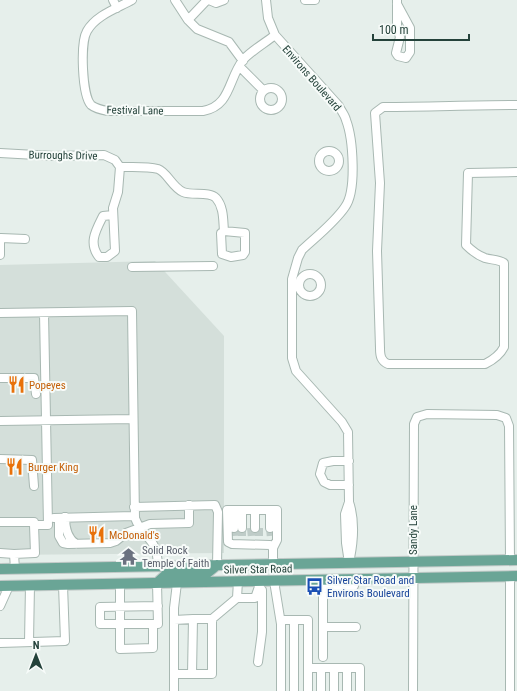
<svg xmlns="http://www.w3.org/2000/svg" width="517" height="691" viewBox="0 0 517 691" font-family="'Roboto Condensed',sans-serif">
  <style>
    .built { fill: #d4dfda }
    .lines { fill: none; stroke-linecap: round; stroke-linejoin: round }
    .minor-tunnel { stroke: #bfccc8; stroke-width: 8; stroke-dasharray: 8 4; stroke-linecap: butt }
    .minor-casing { stroke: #a8b8b2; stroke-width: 10 }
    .major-casing { stroke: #c2cac8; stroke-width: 12 }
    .minor { stroke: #fff; stroke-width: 8 }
    .major { stroke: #6aa596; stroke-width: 10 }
    .labels { text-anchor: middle; stroke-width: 4; stroke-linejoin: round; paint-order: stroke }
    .street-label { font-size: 11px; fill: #24423a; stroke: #f7fbf9 }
    .food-label { font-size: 11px; fill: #c56008; stroke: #f7fbf9; text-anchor: start }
    .worship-label { font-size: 11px; fill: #5b616d; stroke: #f7fbf9; text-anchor: start }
    .transit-label { font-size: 11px; fill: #164399; stroke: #f7fbf9; text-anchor: start }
  </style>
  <rect width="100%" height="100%" fill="#e6efeb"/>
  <!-- built -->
  <path class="built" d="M155 261 224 336V553L0 555V265Z"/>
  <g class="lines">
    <!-- minor-tunnel -->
    <path class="minor-tunnel" d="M234 528 235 539
      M242 528V539
      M251 528 252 539
      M259 528V539
      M270 528 271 539"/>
    <defs>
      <path id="minor" d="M113 0 117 8
        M132 0C118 8 96 15 87 31 80 43 82 95 91 105 96 109 102 110 108 111H203C231 106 228 79 243 60 251 51 265 43 275 35
        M175 0 188 20 197 29 229 42 243 61
        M209 0 216 3 224 0
        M266 0 268 18 275 35 339 106C341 111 345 115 346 120 353 138 357 191 345 207 335 222 316 237 302 250L298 258 292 279V358L296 371 342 422 348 432 349 502 345 514 346 543 349 563
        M305 0H315
        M397 0V28L400 37 396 53 398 56 406 58 410 52V28L397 4
        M188 20 207 0
        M240 67 263 90
        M260 99a11 11 0 1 1 22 0a11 11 0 1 1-22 0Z
        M517 105C472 105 428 107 383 107L375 113 380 183 377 251 380 348C380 356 381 361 388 364H485C493 360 500 355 504 347V263C498 259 491 260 485 258 477 255 471 250 466 245L468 173 517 172
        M319 161a10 10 0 1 1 20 0a10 10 0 1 1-20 0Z
        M0 153 54 156 104 155 115 160 120 167 118 192 113 208 115 251 107 257H99C88 243 96 230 103 216L113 215
        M120 167C132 167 147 166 158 169 167 172 172 187 183 192 192 196 209 191 216 198 224 207 223 220 224 231L221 233 222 254 231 257 243 255 245 252V233L224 231
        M0 238V255
        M1 238 25 239
        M132 267 213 266
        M299 285a11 11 0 1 1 22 0a11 11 0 1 1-22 0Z
        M0 313 132 311 135 518C143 540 157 535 158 566
        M0 378H34L36 394
        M0 421 133 419
        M0 459 32 460 34 486
        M349 461H333L323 463 320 474 324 482 330 485H349
        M349 502C355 520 354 538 350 558
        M134 507 215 505 218 512 217 565
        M234 510V528
        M242 510V528
        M255 510V528
        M270 510V528
        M65 517C65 528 67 538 76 544
        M54 518 134 516
        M59 518V536L63 543 68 544 110 543 116 541 126 533 150 524 189 523V505
        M0 522H34V525
        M273 548 277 540V510H227L228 542 232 544 270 545 273 548V564
        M0 553 14 554 15 569
        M14 554 35 553 34 525H48L44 313
        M510 576V691
        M323 580V657
        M274 581 281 624V691
        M177 583 174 608V674H212V619L237 598 238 581
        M120 584V624H158L157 583
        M323 589 349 588 354 586 355 579
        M237 598H255L260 584
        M0 606 9 586
        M174 620 193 619
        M281 620H308V668H360V691
        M294 620V691
        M153 624V648L120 649V624H100V607L158 606
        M323 627H356
        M29 642 30 585
        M0 643 65 641 63 585
        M258 662 262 632V590L259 587
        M321 668V691
        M347 668V691
        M192 674 193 619H212
        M174 691V674
        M308 691V668
        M334 691V668
        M413 691 414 424 417 417 427 414 497 415 506 418 509 426 510 560"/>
      <path id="major" d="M0 569 517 560
        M157 583 168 573H207L217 565
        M0 586 517 576"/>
    </defs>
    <!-- minor casing -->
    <use href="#minor" class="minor-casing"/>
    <!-- major casing -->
    <use href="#major" class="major-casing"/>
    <!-- minor -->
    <use href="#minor" class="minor"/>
    <!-- major -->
    <use href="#major" class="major"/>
  </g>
  <!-- icons -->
  <defs>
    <symbol id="restaurant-bare" viewBox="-9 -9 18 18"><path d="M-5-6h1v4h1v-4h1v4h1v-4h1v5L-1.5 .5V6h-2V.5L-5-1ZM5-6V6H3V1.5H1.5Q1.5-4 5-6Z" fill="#e8710a" stroke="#f7fbf9" stroke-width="2.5" paint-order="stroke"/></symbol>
    <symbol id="temple-bare" viewBox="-9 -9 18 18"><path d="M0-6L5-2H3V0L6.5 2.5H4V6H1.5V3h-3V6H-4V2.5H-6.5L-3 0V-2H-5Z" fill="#6b7280" stroke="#f7fbf9" stroke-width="2.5" paint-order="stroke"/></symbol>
    <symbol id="bus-bare" viewBox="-9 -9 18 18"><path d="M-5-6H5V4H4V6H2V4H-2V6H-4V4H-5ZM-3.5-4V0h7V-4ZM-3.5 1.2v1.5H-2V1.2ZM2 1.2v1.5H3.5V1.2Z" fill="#1a4fb4" stroke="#f7fbf9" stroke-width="2.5" paint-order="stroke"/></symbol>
  </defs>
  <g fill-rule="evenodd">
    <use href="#restaurant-bare" x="4" y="372" width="25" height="25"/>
    <use href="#restaurant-bare" x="2" y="454" width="25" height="25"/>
    <use href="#restaurant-bare" x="84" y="522" width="25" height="25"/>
    <use href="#temple-bare" x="116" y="544" width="25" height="25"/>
    <use href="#bus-bare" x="302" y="574" width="25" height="25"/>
  </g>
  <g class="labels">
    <!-- street labels -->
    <g class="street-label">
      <text transform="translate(312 78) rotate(49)" y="4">Environs Boulevard</text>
      <text transform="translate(135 110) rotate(1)" y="4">Festival Lane</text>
      <text transform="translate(63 155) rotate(1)" y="4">Burroughs Drive</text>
      <text transform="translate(413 530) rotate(-90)" y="4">Sandy Lane</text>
      <text transform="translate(258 569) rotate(-1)" y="4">Silver Star Road</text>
    </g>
    <!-- food labels -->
    <g class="food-label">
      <text x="29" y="389">Popeyes</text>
      <text x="28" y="471">Burger King</text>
      <text x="109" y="539">McDonald's</text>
    </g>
    <!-- worship labels -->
    <g class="worship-label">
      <text x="142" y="554">Solid Rock<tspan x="142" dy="13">Temple of Faith</tspan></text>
    </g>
    <!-- transit labels -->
    <g class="transit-label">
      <text x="327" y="584">Silver Star Road and<tspan x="327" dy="13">Environs Boulevard</tspan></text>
    </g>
  </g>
  <!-- north arrow -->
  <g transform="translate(36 655)" stroke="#f7fbf9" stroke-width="3" paint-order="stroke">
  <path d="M0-3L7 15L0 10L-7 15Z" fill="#24423a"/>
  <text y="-6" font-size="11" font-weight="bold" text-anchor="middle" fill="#24423a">N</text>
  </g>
  <!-- scale -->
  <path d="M373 34v6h96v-6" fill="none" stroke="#24423a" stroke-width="2"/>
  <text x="379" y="34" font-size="12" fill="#24423a" stroke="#f7fbf9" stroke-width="3" paint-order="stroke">100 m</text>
</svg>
